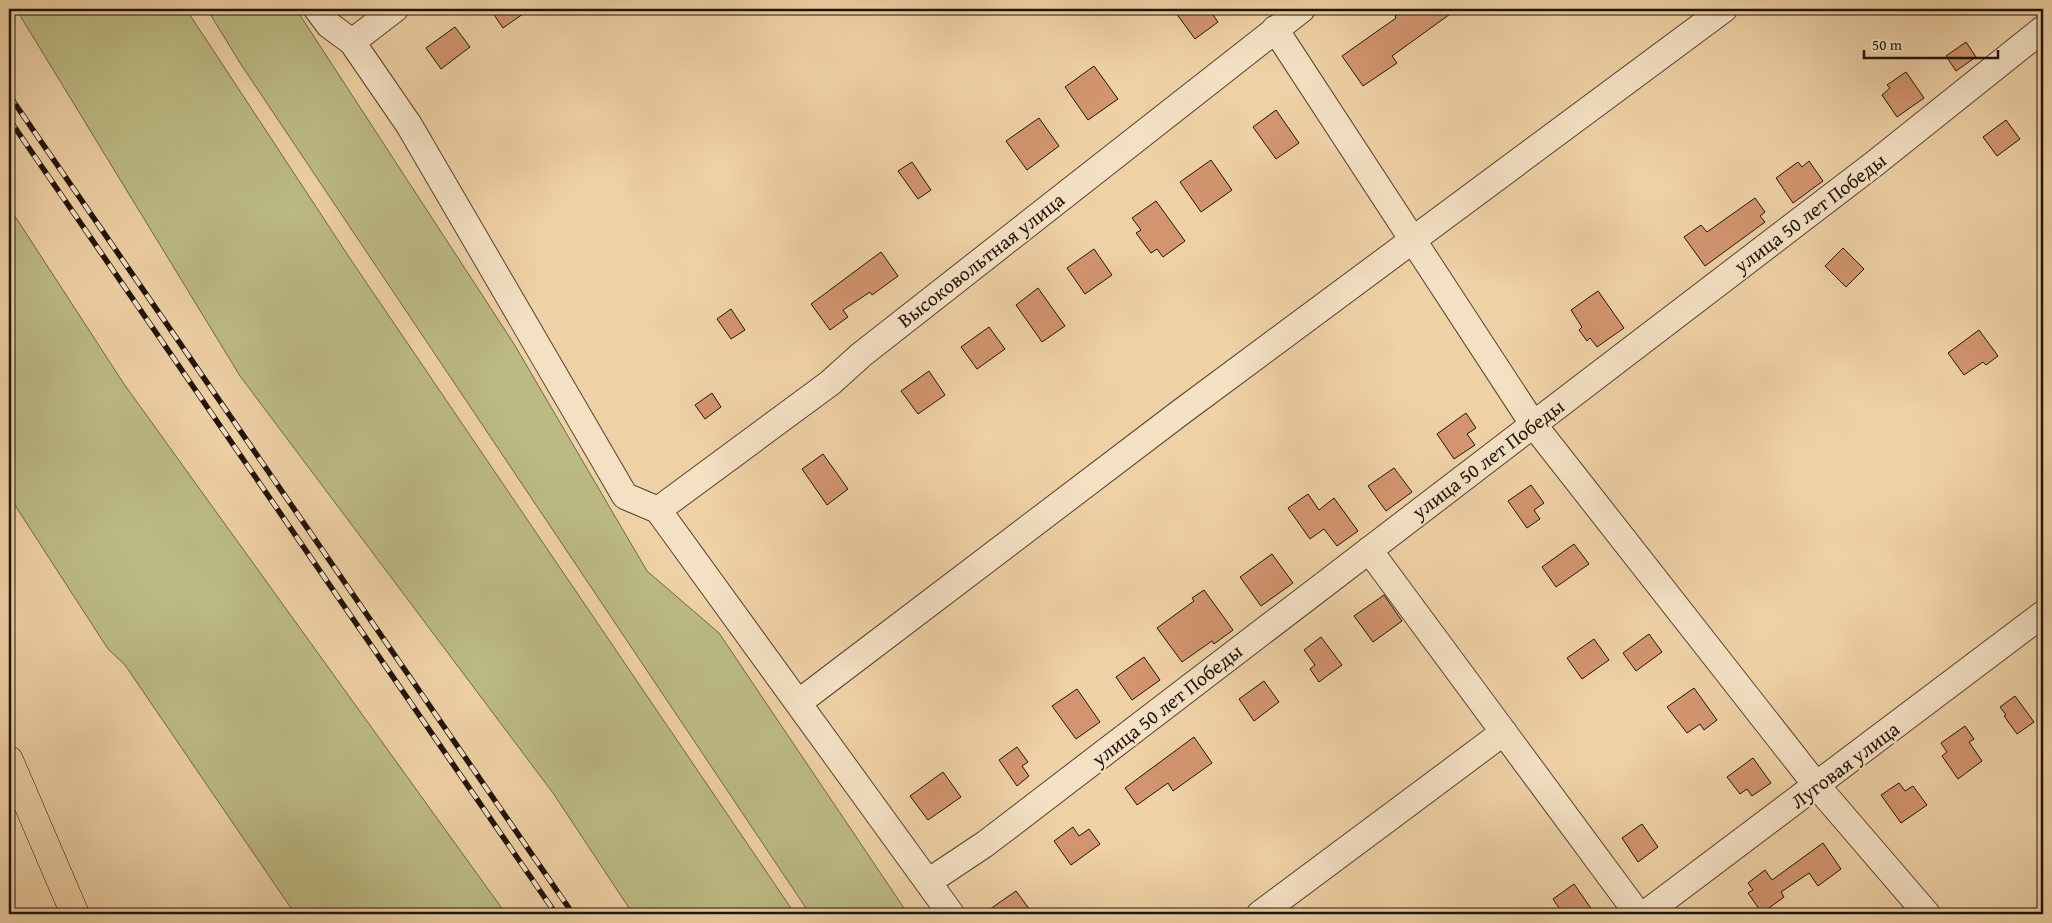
<svg xmlns="http://www.w3.org/2000/svg" width="2052" height="923" viewBox="0 0 2052 923" font-family="'Gentium Book Plus',serif">
  <style>
    .green { fill: #bcba83; stroke: #6e6647 }
    .building { fill: #d2956f; stroke: #21130b }
    .lines { fill: none; stroke-linecap: round; stroke-linejoin: round }
    .minor-casing { stroke: #544232; stroke-width: 28 }
    .major-casing { stroke: #21130b; stroke-width: 29 }
    .minor { stroke: #f4e1c4; stroke-width: 26 }
    .major { stroke: #eed1a5; stroke-width: 28 }
    .rail-casing { stroke: #21130b; stroke-width: 5.5 }
    .rail { stroke: #f4e1c4; stroke-width: 4; stroke-dasharray: 11; stroke-linecap: butt }
    .labels { text-anchor: middle; stroke-width: 4; stroke-linejoin: round; paint-order: stroke }
    .street-label { font-size: 20px; fill: #21130b; stroke: #f4e1c4 }
  </style>
  <rect width="100%" height="100%" fill="#eed1a5"/>
  <filter id="stains"><feTurbulence type="fractalNoise" baseFrequency=".004" numOctaves="4"/><feColorMatrix values="0 0 0 0 .2 0 0 0 0 .09 0 0 0 0 .02 0 0 0 .5 -.17"/></filter>
  <radialGradient id="worn" r=".72"><stop offset=".6" stop-color="#630" stop-opacity="0"/><stop offset="1" stop-color="#630" stop-opacity=".3"/></radialGradient>
  <!-- green -->
  <path class="green" d="M16 9H186L351 260 795 914H633L553 793 240 376Z
    M207 9H296L514 344 647 571 719 633 908 914H810L240 63Z
    M9 207 124 384 506 914H295L125 665 108 649 9 496Z"/>
  <!-- building -->
  <path class="building" d="M490 9H530L503 28Z
    M1173 9H1209L1218 22 1195 39Z
    M1405 9H1423L1426 14 1434 9H1457L1392 56 1397 63 1363 86 1342 56 1396 18 1395 16Z
    M455 27 470 47 441 69 426 48Z
    M1966 42 1976 57 1956 71 1946 56Z
    M1094 66 1118 99 1088 120 1065 87Z
    M1906 72 1924 98 1897 117 1882 95 1890 88 1887 85Z
    M1276 110 1299 143 1276 159 1253 127Z
    M1039 118 1059 146 1027 170 1006 141Z
    M2006 120 2020 139 1997 156 1983 137Z
    M1211 160 1232 190 1201 212 1180 182Z
    M1809 161 1823 181 1793 203 1776 178 1798 162 1802 167Z
    M912 162 931 190 918 199 898 171Z
    M1755 198 1765 212 1760 216 1765 222 1705 266 1684 237 1701 225 1707 232Z
    M1156 201 1185 241 1163 257 1157 249 1151 253 1136 233 1141 230 1132 218Z
    M1843 248 1864 269 1846 287 1825 266Z
    M1094 249 1112 275 1085 294 1067 268Z
    M881 252 898 276 872 295 870 292 843 310 848 317 830 330 811 304Z
    M1038 288 1065 326 1042 342 1016 305Z
    M1598 291 1624 328 1597 347 1590 338 1587 341 1579 330 1582 327 1571 310Z
    M731 309 745 330 731 339 717 319Z
    M989 327 1005 349 977 369 961 347Z
    M1979 330 1998 356 1986 365 1983 362 1964 375 1948 353Z
    M929 371 945 395 918 414 901 391Z
    M712 393 721 407 705 419 695 405Z
    M1466 413 1476 428 1467 434 1475 445 1454 459 1437 434Z
    M823 454 848 489 827 505 802 469Z
    M1394 468 1412 492 1386 511 1368 486Z
    M1531 485 1544 503 1534 510 1540 519 1527 528 1508 501Z
    M1308 494 1319 510 1334 498 1358 531 1337 546 1324 529 1310 539 1288 508Z
    M1574 544 1589 564 1556 587 1542 567Z
    M1272 554 1293 583 1261 606 1240 577Z
    M1204 590 1233 630 1214 644 1212 641 1182 662 1157 628 1194 601 1192 598Z
    M1384 595 1402 621 1373 642 1354 616Z
    M1649 634 1662 652 1636 671 1623 653Z
    M1321 637 1342 665 1319 682 1310 669 1315 665 1304 650Z
    M1594 639 1609 660 1582 679 1567 658Z
    M1144 657 1160 680 1132 700 1116 677Z
    M1264 681 1279 702 1254 721 1239 699Z
    M1694 688 1717 720 1704 730 1700 724 1687 733 1667 707Z
    M1077 689 1100 722 1076 739 1052 706Z
    M2015 696 2034 722 2017 734 2004 716 2006 715 2000 707Z
    M1965 726 1974 739 1969 742 1982 761 1958 779 1942 756 1947 752 1941 743Z
    M1194 737 1212 763 1173 791 1168 783 1137 805 1125 788Z
    M1017 747 1028 762 1022 766 1029 776 1017 786 999 760Z
    M1753 758 1771 783 1752 796 1747 789 1740 794 1727 777Z
    M943 772 961 797 928 820 910 796Z
    M1899 783 1905 791 1913 786 1927 805 1901 823 1881 795Z
    M1642 824 1658 847 1638 862 1622 838Z
    M1073 827 1079 836 1089 829 1100 844 1071 865 1054 841Z
    M1823 843 1841 869 1818 886 1809 873 1781 892 1784 897 1762 913 1748 893 1753 890 1748 883 1765 870 1772 880Z
    M1574 884 1595 914H1563L1553 899Z
    M1016 891 1033 914H983Z"/>
  <g class="lines">
    <defs>
      <path id="minor" d="M317 9 329 25 352 42 409 125 625 496 658 510 951 914
        M1275 29 1533 424 1817 786 1927 914
        M352 42 395 9
        M658 510 830 383 861 355 1302 9
        M1369 550 1638 914
        M798 703 1181 412 1724 9
        M928 882 985 844 1874 164 2043 29
        M1260 914 1504 732
        M1645 914 2043 614"/>
      <path id="major" d="M9 760 75 914"/>
    </defs>
    <!-- minor casing -->
    <use href="#minor" class="minor-casing"/>
    <!-- major casing -->
    <use href="#major" class="major-casing"/>
    <!-- minor -->
    <use href="#minor" class="minor"/>
    <!-- major -->
    <use href="#major" class="major"/>
    <defs>
      <path id="rail" d="M9 95 573 914
        M9 119 556 914"/>
    </defs>
    <!-- rail casing -->
    <use href="#rail" class="rail-casing"/>
    <!-- rail -->
    <use href="#rail" class="rail"/>
  </g>
  <g class="labels">
    <!-- street labels -->
    <g class="street-label">
      <text transform="translate(1810 213) rotate(-37)" y="7">улица 50 лет Победы</text>
      <text transform="translate(981 260) rotate(-38)" y="7">Высоковольтная улица</text>
      <text transform="translate(1488 459) rotate(-37)" y="7">улица 50 лет Победы</text>
      <text transform="translate(1167 705) rotate(-38)" y="7">улица 50 лет Победы</text>
      <text transform="translate(1845 765) rotate(-37)" y="7">Луговая улица</text>
    </g>
  </g>
  <!-- margin -->
  <rect width="2052" height="923" fill="none" stroke="#eed1a5" stroke-width="30"/>
  <rect x="10" y="10" width="2032" height="903" fill="none" stroke="#21130b" stroke-width="2.5"/>
  <rect x="15" y="15" width="2022" height="893" fill="none" stroke="#21130b"/>
  <!-- scale -->
  <path d="M1864 50v8h134v-8" fill="none" stroke="#21130b" stroke-width="2.5"/>
  <text x="1872" y="50" font-size="15" fill="#21130b" stroke="#f4e1c4" stroke-width="4" paint-order="stroke">50 m</text>
  <rect width="100%" height="100%" filter="url(#stains)"/>
  <rect width="100%" height="100%" fill="url(#worn)"/>
</svg>
